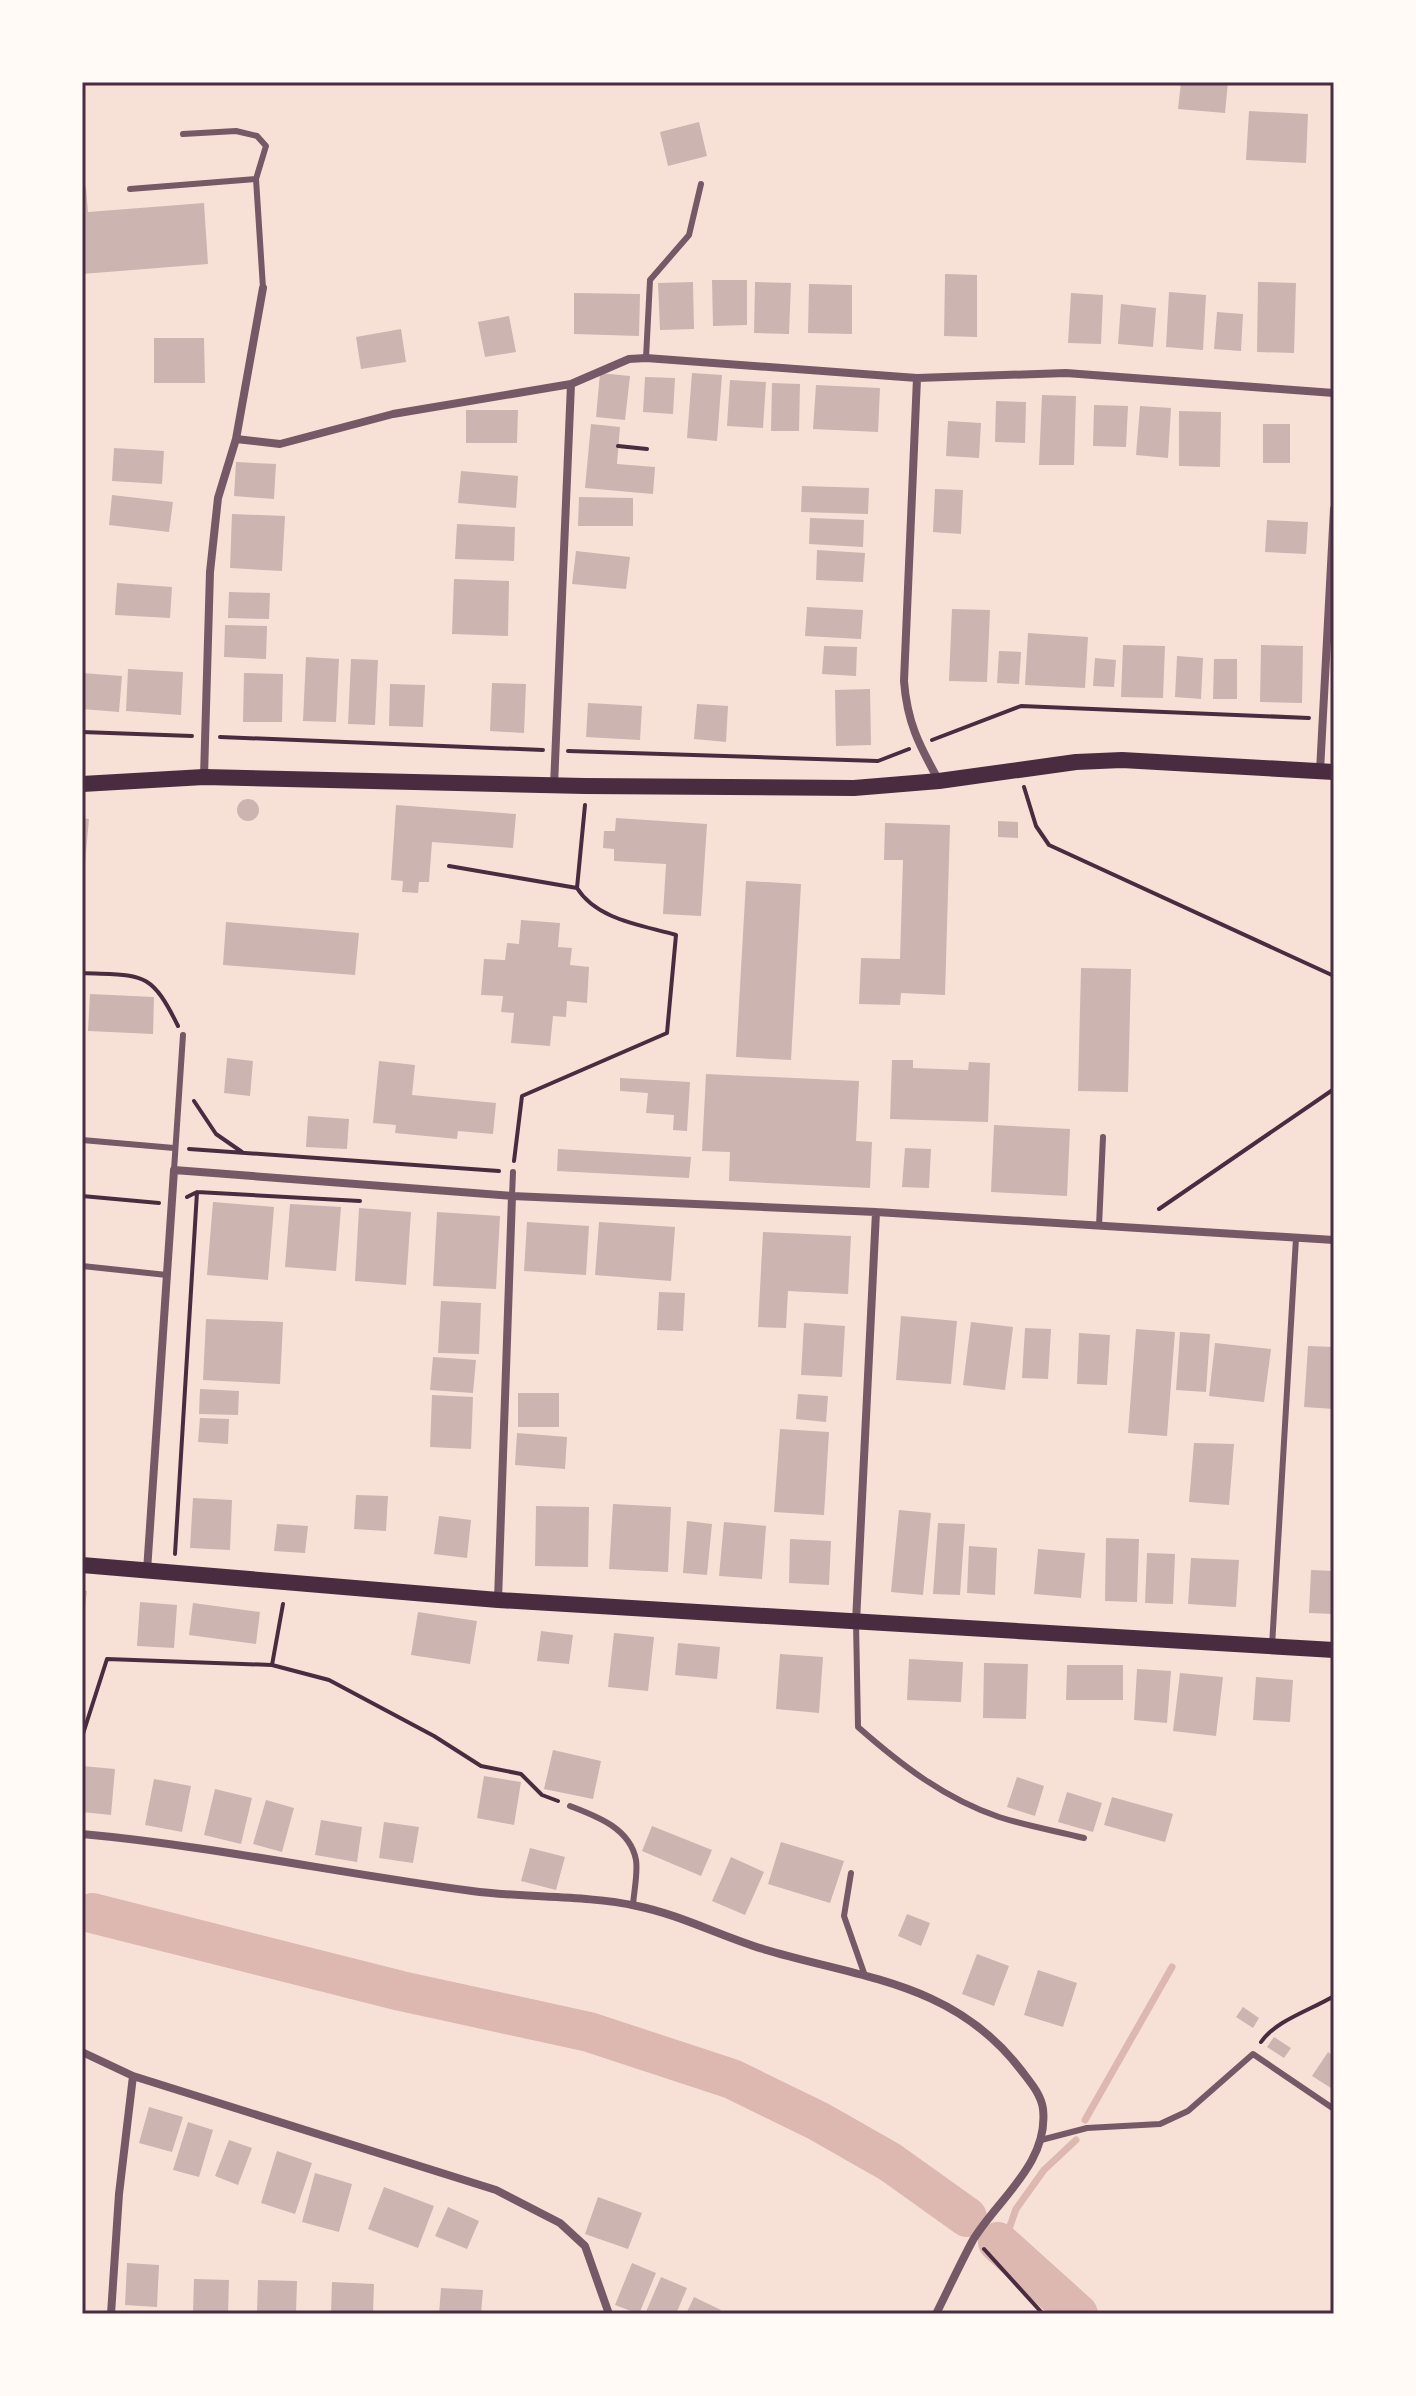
<svg xmlns="http://www.w3.org/2000/svg" width="1416" height="2396" viewBox="0 0 1416 2396" font-family="Arial,sans-serif">
  <style>
    .lines { fill: none; stroke-linecap: round; stroke-linejoin: round }
    .stream { stroke: #dcb8b0; stroke-width: 7 }
    .river { stroke: #dcb8b0; stroke-width: 40 }
    .building { fill: #ccb4b1 }
    .path { stroke: #4a2c40; stroke-width: 4 }
    .service { stroke: #755966; stroke-width: 6 }
    .minor { stroke: #755966; stroke-width: 8 }
    .secondary { stroke: #4a2c40; stroke-width: 16 }
    .neatline { fill: none; stroke: #4a2c40; stroke-width: 3 }
  </style>
  <rect width="100%" height="100%" fill="#f7e1d7"/>
  <g class="lines">
    <!-- stream -->
    <path class="stream" d="M1085 2120 1172 1967
      M1003 2246 1016 2209 1044 2170 1076 2140"/>
    <!-- river -->
    <path class="river" d="M92 1913 401 1991 589 2032 732 2079 818 2121 890 2162 967 2217
      M998 2242 1078 2314"/>
  </g>
  <!-- building -->
  <path class="building" d="M1181 82H1228L1225 113 1178 109Z
    M1249 111 1308 114 1306 163 1246 160Z
    M699 122 707 156 668 166 660 132Z
    M86 187 88 212 204 203 208 264 82 274V188Z
    M945 274 977 275V337L944 336Z
    M712 280H747V325L713 326Z
    M693 282 694 329 660 330 658 283Z
    M755 282 791 283 789 334 754 333Z
    M1258 282 1296 283 1294 353 1257 352Z
    M809 284 852 285V334L808 333Z
    M1169 292 1206 295 1203 350 1166 347Z
    M574 293 640 294 639 336 574 334Z
    M1071 293 1103 295 1101 344 1068 343Z
    M1121 304 1156 308 1153 347 1118 344Z
    M1217 312 1243 314 1241 351 1214 349Z
    M509 316 516 352 485 357 478 322Z
    M401 329 406 362 361 369 356 337Z
    M154 338H204L205 383H154Z
    M600 373 630 376 625 420 596 417Z
    M692 373 722 375 717 441 687 438Z
    M645 377 675 378 673 414 643 412Z
    M730 380 766 382 763 428 727 426Z
    M772 383 800 384 799 431H771Z
    M816 385 880 388 878 432 813 429Z
    M1042 395 1076 396 1074 465H1039Z
    M996 401 1026 402 1025 443 995 442Z
    M1094 405 1128 406 1126 447 1093 446Z
    M1140 406 1171 408 1168 458 1136 455Z
    M466 410H518L517 443H466Z
    M1179 411 1221 412 1220 467 1179 466Z
    M948 421 981 423 979 458 946 456Z
    M591 424 620 427 617 464 655 467 653 494 585 488Z
    M1263 424H1290V463H1263Z
    M114 448 164 451 162 484 112 481Z
    M236 462 276 464 274 499 234 496Z
    M461 471 518 476 516 508 458 503Z
    M802 486 869 488 868 514 801 512Z
    M935 489 963 490 961 534 933 532Z
    M112 495 173 502 169 532 109 525Z
    M579 497 633 498V526H578Z
    M232 514 285 516 282 571 230 568Z
    M810 518 864 520 863 547 809 544Z
    M1267 520 1308 522 1306 554 1265 552Z
    M457 524 515 527 514 561 455 559Z
    M817 550 865 553 863 582 816 580Z
    M576 551 630 557 626 589 572 584Z
    M454 579 509 581 508 636 452 634Z
    M117 583 172 587 170 618 115 615Z
    M229 592 270 593 269 619 228 618Z
    M807 607 863 610 861 639 805 636Z
    M952 609 990 610 987 682 949 681Z
    M225 625 267 626 266 659 224 657Z
    M1028 633 1088 637 1085 688 1025 685Z
    M1123 645 1165 646 1163 698 1121 697Z
    M1261 645 1303 646 1302 703 1260 702Z
    M824 646 857 647 856 676 822 674Z
    M999 651 1021 652 1019 684 997 683Z
    M1177 656 1203 658 1201 699 1175 697Z
    M306 657 339 659 336 722 303 721Z
    M1095 658 1116 660 1114 687 1093 686Z
    M351 659 378 660 375 725 348 724Z
    M1214 659H1237V699H1213Z
    M128 669 183 672 181 715 126 711Z
    M82 673 122 676 119 712 82 709Z
    M244 673 283 674 282 722H243Z
    M492 683 526 684 524 733 490 731Z
    M390 684 425 685 423 727 389 726Z
    M870 689 871 745 836 746 835 690Z
    M588 703 642 706 640 740 586 737Z
    M697 704 728 706 726 742 694 739Z
    M237 810a11 11 0 1 1 22 0a11 11 0 1 1-22 0Z
    M396 805 516 814 513 848 432 842 429 882H419L418 893 402 892 403 881 391 880Z
    M82 818 89 819 84 874H82Z
    M616 818 707 824 701 916 663 914 666 864 614 861V849L603 848 604 831H615Z
    M998 821 1018 822V838L998 837Z
    M885 823 950 825 945 995 901 993 900 1005 859 1004 861 958 900 959 903 860H884Z
    M746 881 801 884 791 1060 736 1057Z
    M521 920 560 923 558 947 572 948 570 965 589 967 587 1003 567 1001 566 1017 553 1016 550 1046 511 1043 514 1013 501 1012 503 996 481 995 484 959 505 960 507 943 519 944Z
    M226 922 359 933 355 975 223 965Z
    M1081 968 1131 969 1128 1092 1078 1091Z
    M90 994 154 997 153 1034 88 1031Z
    M227 1058 253 1061 250 1096 224 1093Z
    M892 1060H913V1068L968 1070 969 1062 990 1063 988 1122 890 1119Z
    M379 1061 415 1065 412 1095 496 1103 493 1134 458 1131 457 1139 395 1133 396 1125 373 1123Z
    M706 1074 859 1081 856 1141 872 1142 870 1188 729 1181 730 1152 702 1151Z
    M620 1078 690 1082 687 1131 673 1130 674 1115 646 1113 648 1093 620 1091Z
    M308 1116 349 1119 347 1149 306 1147Z
    M994 1125 1070 1129 1067 1196 991 1192Z
    M905 1148 931 1149 929 1188 902 1187Z
    M558 1149 691 1157 689 1178 557 1171Z
    M213 1202 274 1207 268 1280 207 1275Z
    M290 1204 341 1207 336 1271 285 1267Z
    M359 1208 411 1212 406 1285 355 1281Z
    M437 1212 500 1216 496 1289 433 1286Z
    M527 1222 589 1226 586 1275 524 1271Z
    M599 1222 675 1227 671 1281 595 1275Z
    M763 1232 851 1236 848 1294 788 1291 786 1328 758 1327Z
    M659 1292 685 1293 683 1331 657 1330Z
    M441 1301 481 1303 479 1354 438 1353Z
    M901 1316 957 1321 951 1384 896 1380Z
    M206 1319 283 1322 280 1384 203 1380Z
    M971 1322 1013 1327 1005 1390 963 1385Z
    M804 1323 845 1326 842 1377 801 1375Z
    M1025 1328 1051 1329 1048 1379 1022 1378Z
    M1136 1329 1175 1332 1167 1436 1128 1433Z
    M1180 1332 1210 1334 1206 1392 1176 1390Z
    M1079 1333 1110 1335 1107 1385 1077 1384Z
    M1215 1343 1271 1349 1264 1402 1209 1396Z
    M1308 1346 1334 1347V1409L1304 1407Z
    M433 1357 476 1360 473 1393 430 1390Z
    M200 1389 239 1391 238 1415 199 1414Z
    M518 1393H559V1427H518Z
    M798 1394 828 1396 826 1422 796 1419Z
    M432 1395 473 1397 471 1449 430 1447Z
    M200 1418 229 1419 228 1444 198 1442Z
    M780 1429 829 1432 824 1515 774 1512Z
    M517 1433 567 1437 565 1469 515 1465Z
    M1194 1443 1234 1444 1229 1505 1189 1502Z
    M356 1495 388 1496 386 1531 354 1529Z
    M193 1498 232 1500 230 1550 190 1548Z
    M613 1504 671 1507 668 1572 609 1569Z
    M536 1506 589 1507 588 1567 535 1566Z
    M899 1510 931 1513 923 1595 891 1592Z
    M439 1516 471 1520 467 1558 434 1554Z
    M687 1521 712 1524 707 1575 683 1573Z
    M724 1522 766 1526 762 1579 719 1576Z
    M938 1523 965 1524 960 1595 933 1594Z
    M277 1524 308 1526 305 1553 274 1551Z
    M1106 1538 1139 1539 1137 1602 1105 1601Z
    M790 1539 831 1541 829 1585 789 1583Z
    M969 1546 997 1548 995 1595 967 1593Z
    M1038 1549 1085 1553 1081 1598 1034 1594Z
    M1147 1553 1175 1554 1173 1604 1145 1603Z
    M1191 1558 1239 1560 1236 1607 1188 1604Z
    M1311 1570 1334 1571V1614L1309 1613Z
    M82 1590 87 1591 84 1614 82 1613Z
    M140 1602 177 1605 174 1648 137 1646Z
    M193 1603 260 1612 256 1644 189 1635Z
    M418 1612 477 1621 470 1664 411 1655Z
    M541 1631 573 1635 569 1664 537 1661Z
    M614 1633 654 1637 648 1691 608 1687Z
    M678 1643 720 1647 717 1679 675 1675Z
    M780 1654 823 1657 819 1713 776 1709Z
    M909 1659 963 1662 961 1702 907 1700Z
    M984 1663 1028 1664 1026 1719 983 1718Z
    M1067 1665H1123V1700H1066Z
    M1137 1669 1171 1671 1167 1723 1134 1720Z
    M1180 1673 1223 1677 1216 1736 1173 1731Z
    M1256 1677 1293 1680 1290 1722 1253 1720Z
    M553 1750 601 1761 593 1799 544 1789Z
    M82 1766 115 1769 111 1815 82 1812Z
    M484 1776 521 1782 514 1825 477 1818Z
    M1017 1777 1044 1786 1035 1816 1007 1807Z
    M154 1779 191 1786 182 1832 145 1825Z
    M215 1789 252 1798 241 1844 204 1835Z
    M1067 1792 1102 1803 1093 1832 1058 1822Z
    M1112 1797 1173 1814 1165 1842 1104 1825Z
    M266 1800 294 1808 282 1852 253 1844Z
    M321 1820 362 1827 357 1862 315 1855Z
    M384 1822 419 1827 413 1863 379 1858Z
    M652 1826 712 1850 701 1876 642 1851Z
    M781 1842 844 1861 830 1903 768 1884Z
    M530 1848 565 1857 556 1890 521 1881Z
    M731 1857 764 1872 745 1915 712 1901Z
    M907 1914 930 1923 921 1946 898 1936Z
    M977 1954 1009 1966 994 2006 962 1994Z
    M1038 1970 1077 1983 1063 2027 1024 2015Z
    M1243 2007 1259 2018 1253 2028 1236 2017Z
    M1274 2037 1291 2048 1284 2058 1267 2047Z
    M1328 2052 1334 2057V2090L1312 2076Z
    M149 2107 183 2117 172 2152 139 2143Z
    M188 2122 213 2130 199 2177 173 2170Z
    M229 2140 252 2148 238 2185 215 2176Z
    M277 2151 312 2163 295 2214 261 2203Z
    M315 2173 352 2184 339 2232 302 2222Z
    M384 2187 434 2206 418 2248 368 2229Z
    M598 2197 642 2213 628 2249 585 2234Z
    M448 2207 479 2221 467 2249 435 2236Z
    M127 2263 159 2265 157 2307 125 2305Z
    M632 2263 656 2273 639 2314 615 2305Z
    M661 2277 687 2288 676 2314H645Z
    M194 2279 229 2280 228 2314H193Z
    M258 2280 297 2281 296 2314H257Z
    M332 2282 374 2284 373 2314H331Z
    M441 2288 483 2290 481 2314H439Z
    M694 2297 721 2310 720 2314H686Z"/>
  <g class="lines">
    <!-- path -->
    <path class="path" d="M618 446 647 449
      M82 732 192 736
      M220 737 543 750
      M932 740 1021 706 1309 718
      M568 751 878 761 909 749
      M1024 787 1036 826 1049 845 1334 976
      M449 866 577 888
      M82 973C142 976 150 969 178 1026
      M194 1101 216 1134 242 1152
      M189 1149 499 1171
      M514 1161 522 1096 667 1033 676 935C642 925 597 920 577 888L585 805
      M82 1196 159 1203
      M187 1197 197 1192 360 1201
      M1159 1209 1334 1089
      M175 1554 197 1192
      M272 1665 329 1680 434 1736 481 1766 521 1774 542 1795 558 1801
      M82 1737 107 1659 272 1665 283 1604
      M1261 2042C1275 2021 1311 2010 1334 1996
      M984 2249 1043 2314"/>
    <!-- service -->
    <path class="service" d="M183 134 236 131 257 136 266 146 256 179
      M130 189 256 179 263 288
      M646 358 650 280 689 235 701 184
      M82 1140 174 1148
      M174 1170 183 1035
      M512 1196 513 1172
      M1099 1226 1103 1137
      M82 1266 167 1275
      M856 1622 858 1727C900 1764 945 1799 999 1817 1027 1826 1056 1831 1084 1838
      M1272 1646 1296 1238
      M570 1806C596 1816 630 1828 636 1860 638 1873 634 1891 633 1905
      M851 1873 844 1916 864 1973
      M1041 2140 1087 2128 1160 2124 1188 2111 1253 2054 1334 2109"/>
    <!-- minor -->
    <path class="minor" d="M917 378 904 681C907 722 919 745 939 781
      M236 439 280 444 393 414 571 384 629 359 646 358 917 378 1066 373 1334 393
      M1320 771 1334 509
      M204 776 210 572 218 498 236 439 263 288
      M554 786 571 384
      M147 1571 174 1170 512 1196 876 1212 1334 1240
      M498 1600 512 1196
      M856 1622 876 1212
      M82 1834C213 1846 342 1874 472 1891 524 1898 586 1895 637 1906 681 1915 720 1936 763 1949 860 1978 954 1982 1021 2070 1030 2082 1041 2094 1043 2109 1049 2163 998 2199 973 2240 960 2264 948 2290 936 2314
      M82 2052 133 2076 496 2190 560 2223 585 2246 609 2314
      M111 2314 119 2194 133 2076"/>
    <!-- secondary -->
    <path class="secondary" d="M82 784 204 777 585 786 854 788 939 781 1076 762 1122 760 1334 772
      M82 1565 498 1600 1334 1650"/>
  </g>
  <!-- border -->
  <rect width="1416" height="2396" fill="none" stroke="#fffaf5" stroke-width="168"/>
  <rect x="84" y="84" width="1248" height="2228" class="neatline"/>
</svg>
